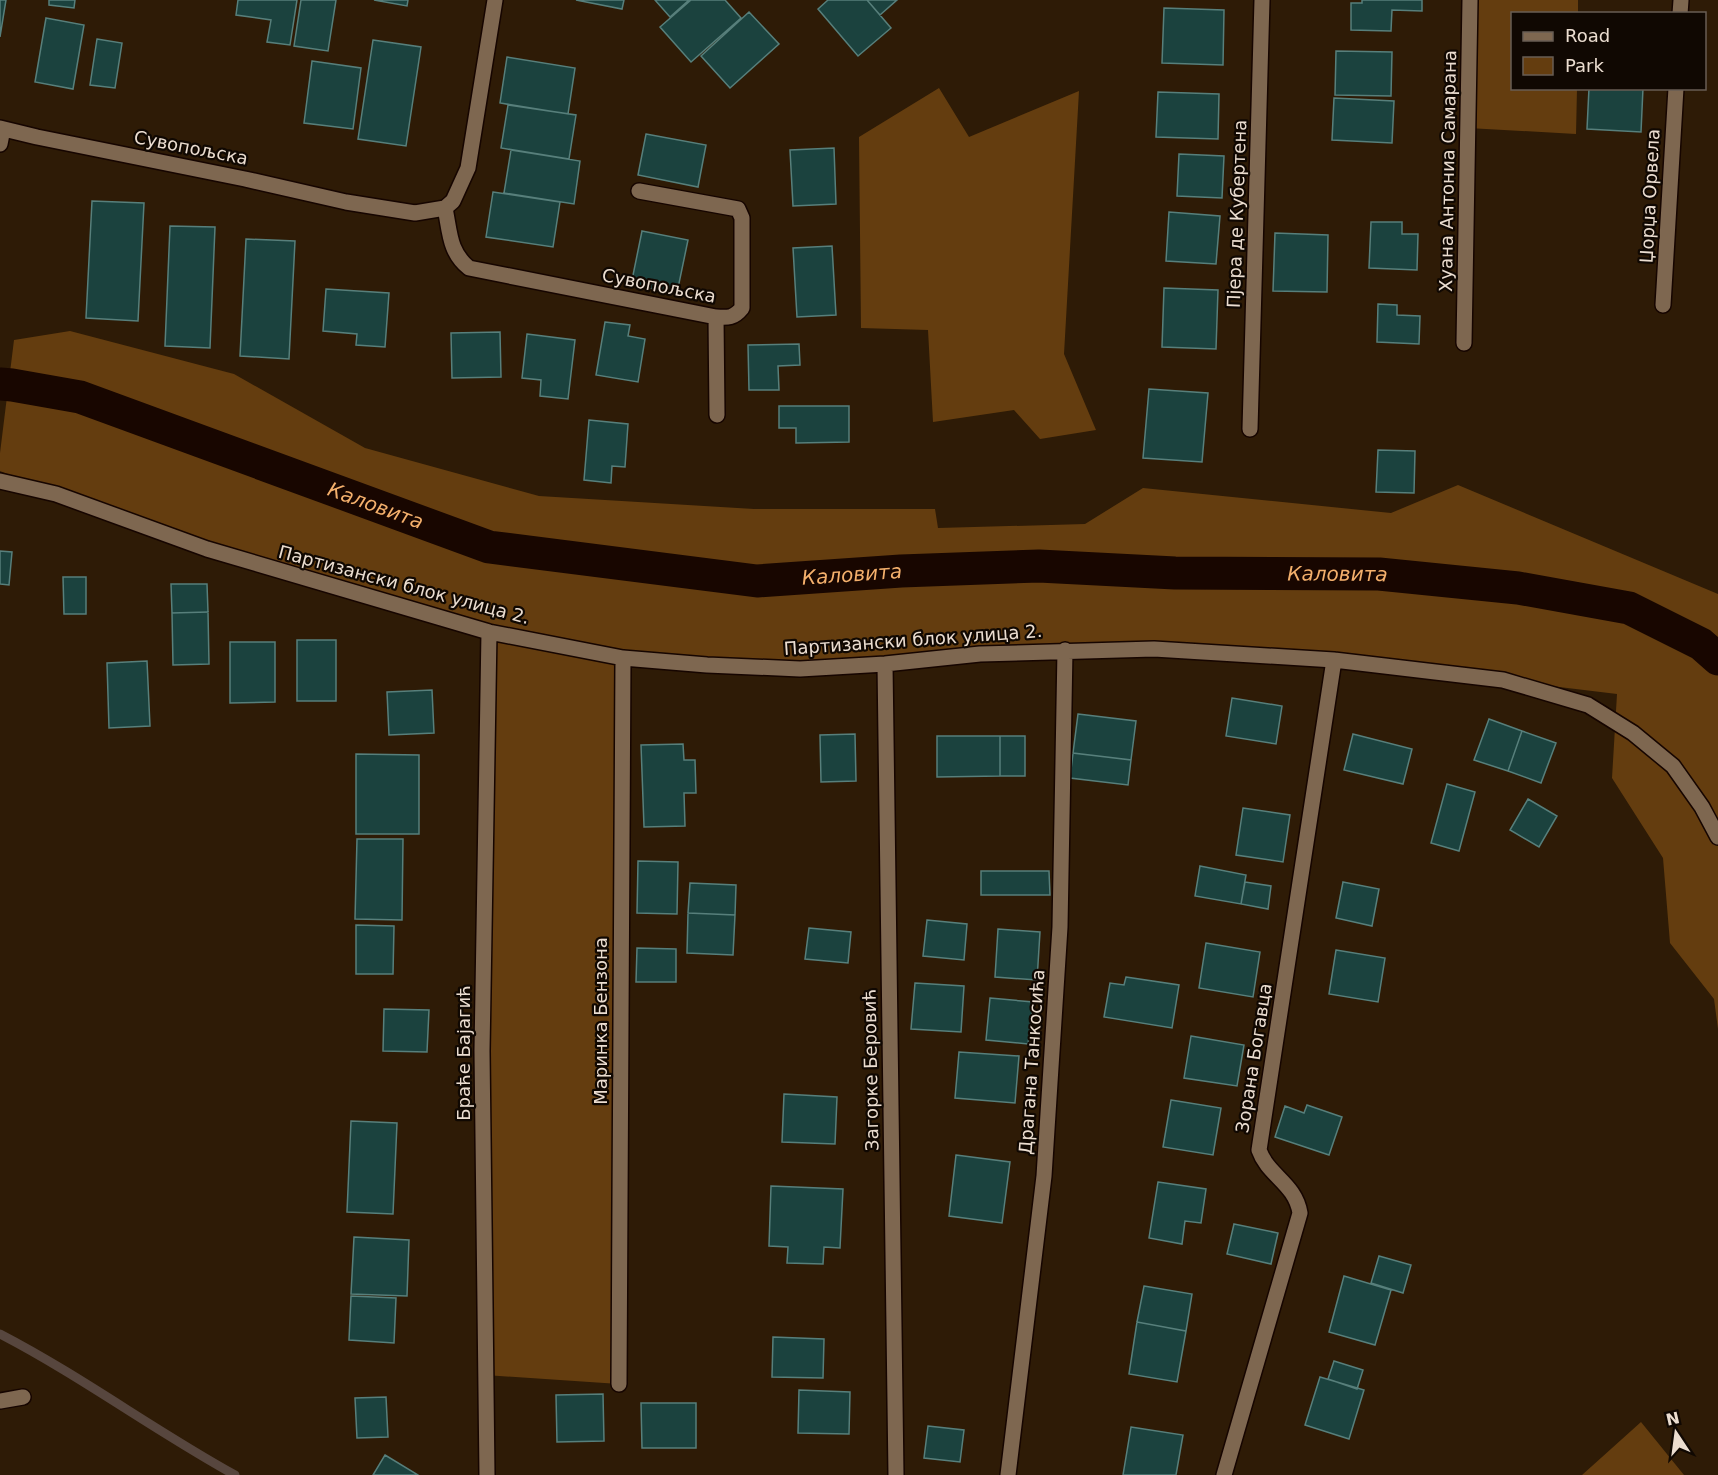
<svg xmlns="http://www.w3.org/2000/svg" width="1718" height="1475" viewBox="0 0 1718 1475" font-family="'DejaVu Sans',sans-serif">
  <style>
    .green { fill: #643d0f }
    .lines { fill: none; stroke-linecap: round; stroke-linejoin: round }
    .stream { stroke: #57463e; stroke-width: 9 }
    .canal { stroke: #180600; stroke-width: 33 }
    .building { fill: #1b423e; stroke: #577f7b; stroke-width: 1.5 }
    .minor-casing { stroke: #160500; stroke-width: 18 }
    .minor { stroke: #7e6750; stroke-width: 15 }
    .labels { text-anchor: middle; stroke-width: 4.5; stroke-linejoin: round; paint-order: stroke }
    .street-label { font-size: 18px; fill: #ebddd0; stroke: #100802 }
    .water-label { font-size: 20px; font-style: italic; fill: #f4b06c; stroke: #100802 }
  </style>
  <rect width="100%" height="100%" fill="#2e1b06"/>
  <!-- green -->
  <path class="green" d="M1470 0H1578V13L1512 14V88L1577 89 1576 134 1468 128Z
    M939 88 969 137 1079 91 1064 354 1096 430 1040 439 1014 410 933 422 928 330 861 328 859 137Z
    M70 331 234 374 365 448 539 496 754 509H935L938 528 1085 524 1143 488 1391 513 1458 485 1718 594V1029L1714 999 1670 943 1663 858 1612 778 1617 694 1334 660 1065 650 885 664 624 658 619 1384 485 1375 489 632 56 494 0 471V453L14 340Z
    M1641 1422 1684 1475H1582Z"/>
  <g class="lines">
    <!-- stream -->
    <path class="stream" d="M0 1334C81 1376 155 1431 235 1475"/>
    <!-- canal -->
    <path class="canal" id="s1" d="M0 384 12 385 80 397 489 547 757 581 901 571 1039 566 1175 573 1379 574 1518 588 1629 608 1701 644 1718 659"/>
  </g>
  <!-- building -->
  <path class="building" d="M0 0H6L0 37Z
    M49 0H75L74 8 49 5Z
    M238 0H297L290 45 267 42 271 20 236 15Z
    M301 0H336L328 51 294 46Z
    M374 0H408L407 6Z
    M576 0H624L622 9Z
    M655 0H689L670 17Z
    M691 0H725L741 18 691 62 660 27Z
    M828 0H867L891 28 858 56 818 9Z
    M867 0H897L880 15Z
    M1362 0H1422V11L1392 10 1391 31 1351 30V3H1362Z
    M1164 8 1224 10 1223 65 1162 63Z
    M749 12 779 44 730 88 701 56Z
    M46 18 84 25 73 89 35 82Z
    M97 39 122 43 115 88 90 85Z
    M373 40 421 47 406 146 358 139Z
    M1336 51 1392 52 1391 96 1335 95Z
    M507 57 575 68 568 114 500 103Z
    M312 61 361 68 353 129 304 123Z
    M1589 88H1643L1641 132 1587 129Z
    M1158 92 1219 94 1218 139 1156 137Z
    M1334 98 1394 101 1392 143 1332 140Z
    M508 105 576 115 569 159 501 148Z
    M646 134 706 145 698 187 638 175Z
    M834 148 836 204 793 206 790 150Z
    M511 150 580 161 574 204 504 193Z
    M1179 154 1224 156 1222 198 1177 196Z
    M493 192 560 202 553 247 486 237Z
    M92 201 144 203 138 321 86 318Z
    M1169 212 1220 216 1216 264 1166 261Z
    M1371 222H1402V234H1418L1417 270 1369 268Z
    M170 226 215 227 210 348 165 346Z
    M642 231 688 240 677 293 631 285Z
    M1275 233 1328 235 1327 292 1273 291Z
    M246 239 295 241 289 359 240 356Z
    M832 246 836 315 797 317 793 248Z
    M1164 288 1218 290 1216 349 1162 347Z
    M326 289 389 293 385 347 356 345 357 334 323 331Z
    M1378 304 1397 305V315L1420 316 1419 344 1377 342Z
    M605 322 630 325 628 336 645 339 638 382 596 375Z
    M500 332 501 377 452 378 451 333Z
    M527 334 575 340 568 399 540 396 541 380 522 378Z
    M799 344 800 365 778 366 779 390H749L748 345Z
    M1149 389 1208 393 1202 462 1143 458Z
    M779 406H849V442L796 443V428H779Z
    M589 420 628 424 625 467 612 466 611 483 584 480Z
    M1378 450 1415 451 1414 493 1376 492Z
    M0 551 12 552 9 585 0 584Z
    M63 577H86V614H64Z
    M171 584H207L208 612 172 613Z
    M208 612 209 664 173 665 172 613Z
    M297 640H336V701H297Z
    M230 642H275V702L230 703Z
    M147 661 150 726 109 728 107 663Z
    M432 690 434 733 389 735 387 692Z
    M1232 698 1282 706 1276 744 1226 736Z
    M1078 714 1136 721 1131 760 1073 753Z
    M1489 719 1522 731 1508 771 1474 760Z
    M1522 731 1556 743 1541 783 1508 771Z
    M855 734 856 781 821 782 820 735Z
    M1353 734 1412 749 1403 784 1344 770Z
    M937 736H1000V776L937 777Z
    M1000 736H1025V776H1000Z
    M683 744 684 760H695L696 793H684L685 826 644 827 641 745Z
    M1073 753 1131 760 1128 785 1070 778Z
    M356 754 419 755V834H356Z
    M1447 784 1475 792 1459 851 1431 843Z
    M1528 799 1557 816 1539 847 1510 830Z
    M1243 808 1290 815 1283 862 1236 855Z
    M357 839H403L402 920 355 919Z
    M638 861 678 862 677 914 637 913Z
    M1200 866 1246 875 1241 904 1195 896Z
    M981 871H1049L1050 895H981Z
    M1245 882 1271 886 1268 909 1241 904Z
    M1343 882 1379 889 1372 926 1336 918Z
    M690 883 736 885 735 915 688 913Z
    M688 913 735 915 733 955 687 953Z
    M927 920 967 924 964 960 923 956Z
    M356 925 394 926 393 974H356Z
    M809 928 851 932 848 963 805 959Z
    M998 929 1040 932 1037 980 995 977Z
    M1206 943 1260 952 1253 997 1199 988Z
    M637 948 676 949V982H636Z
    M1336 950 1385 958 1378 1002 1329 994Z
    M1126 977 1179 985 1172 1028 1104 1017 1110 983 1124 985Z
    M915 983 964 986 961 1032 911 1029Z
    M990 998 1033 1002 1028 1044 986 1040Z
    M384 1009 429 1010 427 1052 383 1051Z
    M1191 1036 1244 1045 1237 1086 1184 1078Z
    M959 1052 1019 1056 1015 1103 955 1098Z
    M784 1094 837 1097 835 1144 782 1142Z
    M1171 1100 1221 1108 1213 1155 1163 1147Z
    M1307 1105 1342 1117 1329 1155 1275 1137 1285 1106 1304 1113Z
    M351 1121 397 1123 393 1214 347 1212Z
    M956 1155 1010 1162 1002 1223 949 1216Z
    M1158 1182 1206 1189 1201 1223 1185 1221 1182 1244 1149 1238Z
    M771 1186 843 1189 840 1248 824 1247 823 1264 787 1263 788 1247 769 1246Z
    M1234 1224 1278 1233 1271 1264 1227 1254Z
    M354 1237 409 1240 407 1296 351 1294Z
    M1379 1256 1411 1265 1403 1293 1371 1283Z
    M1344 1276 1391 1290 1375 1345 1329 1332Z
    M1144 1286 1192 1294 1186 1331 1137 1322Z
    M351 1296 396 1298 394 1343 349 1340Z
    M1137 1322 1186 1331 1177 1382 1129 1374Z
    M773 1337 824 1339 823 1378 772 1377Z
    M1334 1361 1363 1370 1357 1389 1328 1379Z
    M1320 1377 1364 1390 1349 1439 1305 1425Z
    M799 1390 850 1392 849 1434 798 1433Z
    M603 1394 604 1441 557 1442 556 1395Z
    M386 1397 388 1437 357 1438 355 1398Z
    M641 1403H696V1448H642Z
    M928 1426 964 1430 960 1462 924 1458Z
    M1131 1427 1183 1435 1176 1475H1123Z
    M385 1455 418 1475H373Z"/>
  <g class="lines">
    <defs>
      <path id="minor" d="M1680 14 1681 0
        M0 128 37 137 245 179 346 202 415 213 445 208 453 201 468 168 495 0
        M0 144 3 129
        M445 208C450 232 449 252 469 268L716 317C728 318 734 318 742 308V218L738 209 639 191
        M1663 305 1676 88
        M716 317 717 415
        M1464 343 1470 0
        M1250 429 1262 0
        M0 481 56 494 207 549 489 632 623 658 707 665 800 669 885 664 980 654 1154 649 1334 660 1503 680 1588 705 1633 733 1673 766 1702 807 1718 837
        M885 664 896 1475
        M619 1384 623 658
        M0 1401 23 1397
        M487 1475 482 1051 489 632
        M1008 1475 1044 1176 1060 927 1065 650
        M1224 1475 1300 1213C1295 1183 1268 1176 1259 1150L1334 660"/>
    </defs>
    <!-- minor casing -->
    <use href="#minor" class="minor-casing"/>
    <!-- minor -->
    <use href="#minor" class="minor"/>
  </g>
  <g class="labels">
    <!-- street labels -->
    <g class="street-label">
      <text transform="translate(191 148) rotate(11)" y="6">Сувопољска</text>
      <text transform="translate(1448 171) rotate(-89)" y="6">Хуана Антониа Самарана</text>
      <text transform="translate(1650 196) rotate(-87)" y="6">Џорџа Орвела</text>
      <text transform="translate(1237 214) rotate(-88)" y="6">Пјера де Кубертена</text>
      <text transform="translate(659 286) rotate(11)" y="6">Сувопољска</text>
      <text transform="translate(404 585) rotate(15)" y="6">Партизански блок улица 2.</text>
      <text transform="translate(913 640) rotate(-4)" y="6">Партизански блок улица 2.</text>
      <text transform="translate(601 1021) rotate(-90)" y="6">Маринка Бензона</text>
      <text transform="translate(464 1053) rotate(-90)" y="6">Браће Бајагић</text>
      <text transform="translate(1254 1058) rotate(-81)" y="6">Зорана Богавца</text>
      <text transform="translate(1032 1062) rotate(-86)" y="6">Драгана Танкосића</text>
      <text transform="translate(871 1070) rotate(-91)" y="6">Загорке Беровић</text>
    </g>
    <!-- water labels -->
    <g class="water-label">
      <text dy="7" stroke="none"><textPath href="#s1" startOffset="396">Каловита</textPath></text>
      <text dy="7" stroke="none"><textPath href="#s1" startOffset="1368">Каловита</textPath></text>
      <text dy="7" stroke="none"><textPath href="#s1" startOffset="882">Каловита</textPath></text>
    </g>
  </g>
  <!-- legend -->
  <rect x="1511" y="12" width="195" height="78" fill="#100802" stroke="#685d54" stroke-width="1.5"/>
  <rect x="1523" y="32" width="30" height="9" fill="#7e6750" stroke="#685d54" stroke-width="1.5"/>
  <text x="1565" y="42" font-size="18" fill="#ebddd0">Road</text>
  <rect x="1523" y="57" width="30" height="18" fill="#643d0f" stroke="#685d54" stroke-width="1.5"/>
  <text x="1565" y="72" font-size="18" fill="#ebddd0">Park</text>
  <!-- north arrow -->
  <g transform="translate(1676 1433) rotate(347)" stroke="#100802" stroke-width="4.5" paint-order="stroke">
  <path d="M0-4.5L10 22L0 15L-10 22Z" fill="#ebddd0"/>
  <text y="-9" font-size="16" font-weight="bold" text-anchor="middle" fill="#ebddd0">N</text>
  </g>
</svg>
